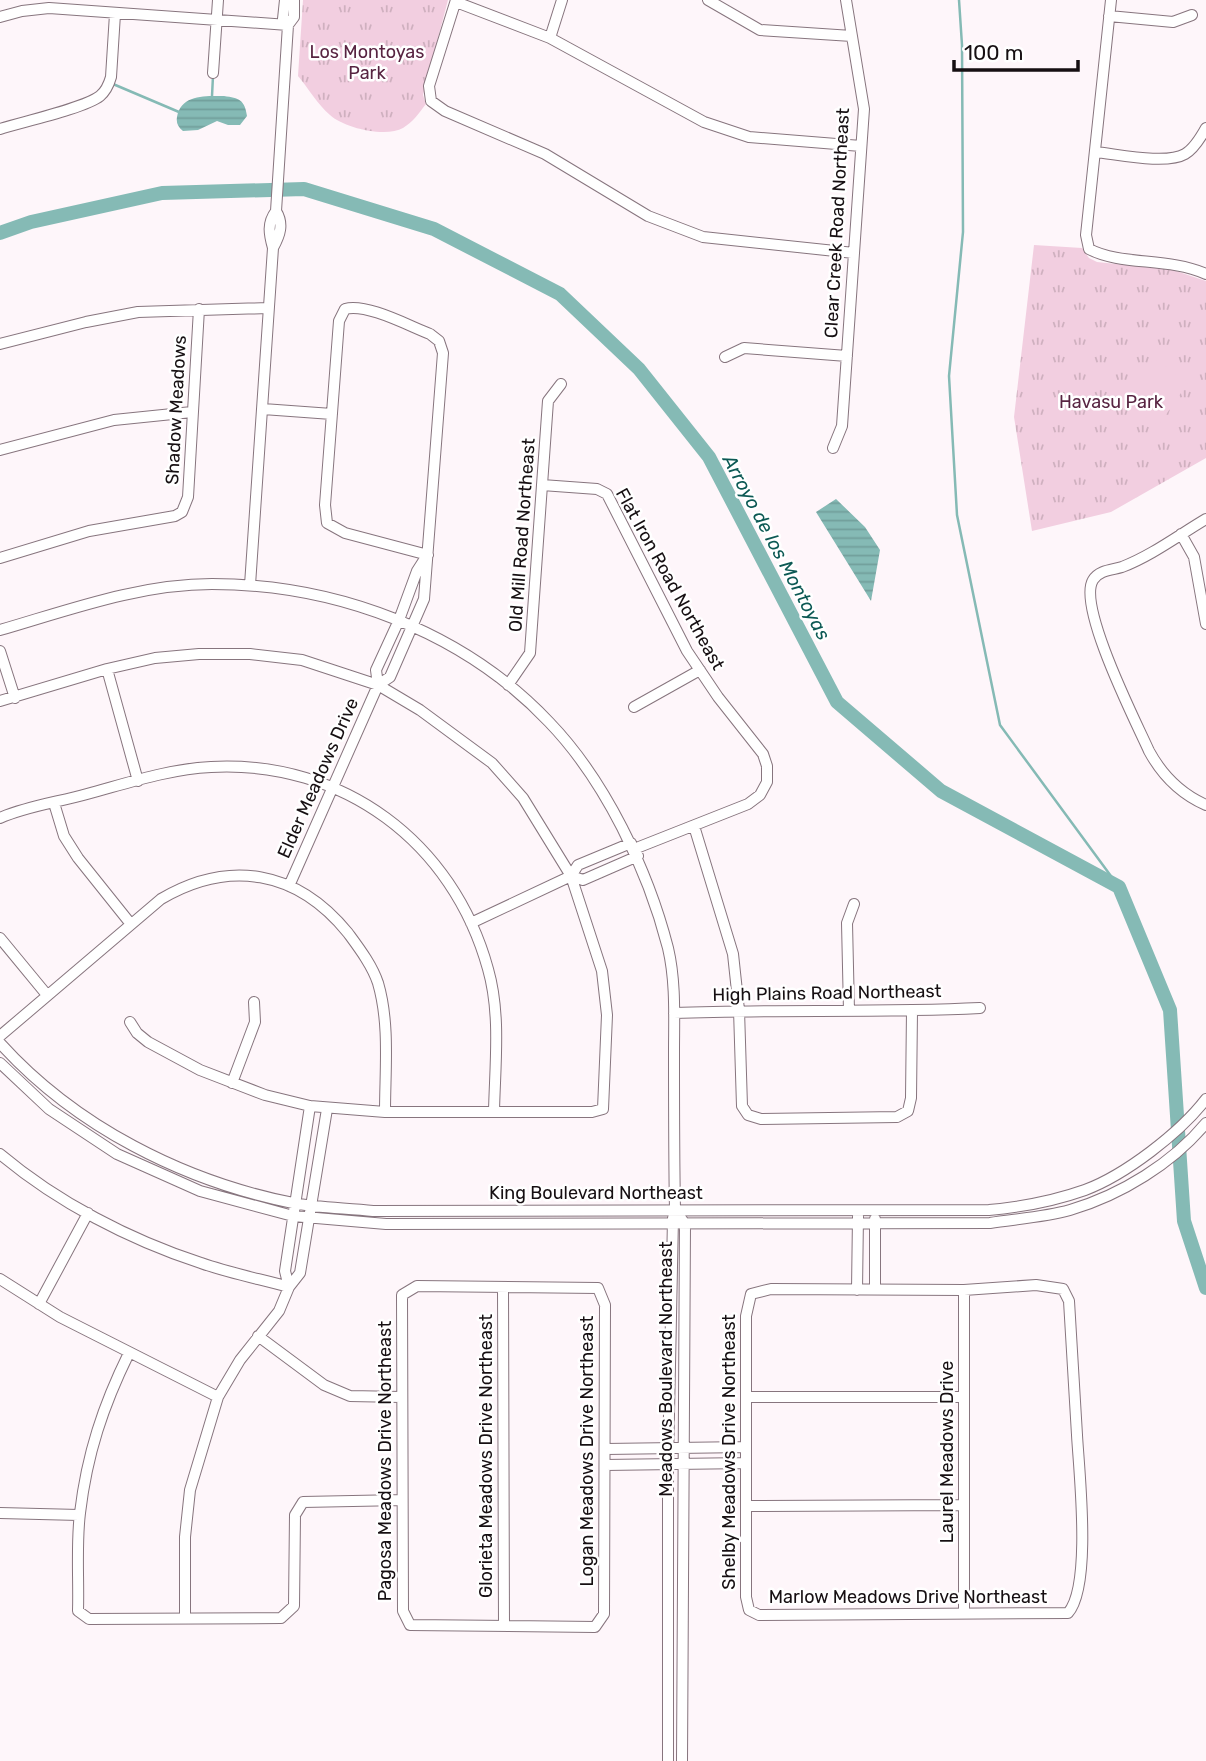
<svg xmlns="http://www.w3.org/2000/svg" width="1206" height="1761" viewBox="0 0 1206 1761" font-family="Rubik,sans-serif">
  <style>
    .grass { fill: url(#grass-tufts) }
    .pitch { fill: #f2cee0 }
    .water { fill: url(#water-rules) }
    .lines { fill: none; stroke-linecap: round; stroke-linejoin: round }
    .stream { stroke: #85bab5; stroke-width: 2.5 }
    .river { stroke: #85bab5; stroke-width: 14 }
    .minor-casing { stroke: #87757e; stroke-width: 12 }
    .minor { stroke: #fff; stroke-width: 10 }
    .labels { text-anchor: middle; stroke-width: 5; stroke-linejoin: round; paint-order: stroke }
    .park-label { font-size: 18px; fill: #582442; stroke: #fff }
    .street-label { font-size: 18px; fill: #160f12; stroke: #fff }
    .water-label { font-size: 19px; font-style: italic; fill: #0c5954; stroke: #fff }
  </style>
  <defs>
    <pattern id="grass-tufts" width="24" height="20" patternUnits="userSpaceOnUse" patternTransform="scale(1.75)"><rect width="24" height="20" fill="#f2cee0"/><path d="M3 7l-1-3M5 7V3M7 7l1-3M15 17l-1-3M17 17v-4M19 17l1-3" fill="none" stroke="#cfb0bf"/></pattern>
    <pattern id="water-rules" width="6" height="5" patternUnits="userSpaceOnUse" patternTransform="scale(1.75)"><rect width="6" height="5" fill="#85bab5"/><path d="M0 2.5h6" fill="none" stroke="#729f9b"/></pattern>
  </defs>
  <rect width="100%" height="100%" fill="#fef6fa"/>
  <!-- grass -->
  <path class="grass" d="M303 0H448L423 95 426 104C419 113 413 122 403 128 386 138 344 128 330 115 317 104 309 89 298 76Z
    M1034 245 1082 248 1089 258 1097 262 1173 270 1206 281V458L1111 512 1032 531 1014 417Z"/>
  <!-- pitch -->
  <path class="pitch" d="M1154 358 1188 383 1158 426 1124 401Z"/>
  <!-- water -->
  <path class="water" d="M224 96C239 98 245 100 247 116L240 125H228L217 121 198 130 183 131C178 127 176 123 177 117 181 94 206 96 224 96Z
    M836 499 865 527 880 550 871 601 816 512Z"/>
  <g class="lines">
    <!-- stream -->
    <path class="stream" d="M959 0 962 45 963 232 949 376 957 515 1000 725 1119 887
      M113 84 179 112
      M212 96 213 76"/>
    <!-- river -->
    <path class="river" d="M0 233 31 222 162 193 304 189 434 229 560 294 639 369 709 457 837 702 941 791 1119 887 1170 1010 1184 1221 1206 1288"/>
    <defs>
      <path id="minor" d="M285 0 283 19 288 25
        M456 0 429 86 431 101 445 111 545 154 648 216 703 237 854 253
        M708 0 760 30 852 36
        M1111 0 1086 235 1089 249C1121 266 1168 257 1206 274
        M456 2 550 38 704 122 749 137 861 146
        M1109 16 1173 22 1192 15
        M0 17 22 11 49 8 288 25
        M550 38 562 0
        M213 73 218 0
        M0 129C22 122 85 108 100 96 106 91 109 84 111 77L115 14
        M1095 152C1117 154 1166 165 1185 154 1194 149 1201 137 1206 128
        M273 248C280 235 284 224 276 211
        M0 344 86 322 138 312 268 308
        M725 357 744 348 847 356
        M263 409 332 414
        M833 448 842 426 864 109 846 0
        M0 450 114 420 192 412
        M542 485 597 489 607 494 687 651 718 697 763 754 767 766V782L760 795 748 804 634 849
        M1206 519C1179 535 1151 556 1122 567 1112 570 1099 570 1093 580 1077 606 1136 722 1149 751 1162 775 1181 794 1206 805
        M1181 534 1194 557 1206 624
        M0 558 89 531 175 516 182 512 188 497 199 309
        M250 585 273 248C269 234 267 223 276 211L288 25 294 17V0
        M0 630C69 610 139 584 212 584 336 584 463 631 549 722 605 780 648 870 668 948 676 982 674 1018 674 1053 674 1106 674 1158 675 1210L685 1224 682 1761
        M0 651 15 698
        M107 669 138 781
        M378 685 390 677 424 599 443 353 439 341 430 334C409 326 367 303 345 309L339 321 325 505 327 523 345 533 428 555
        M508 685 530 653 548 401 561 384
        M0 701 107 669 155 658 199 654H250L302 660 378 685 420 710 492 763 523 798 571 876 602 971 607 1015 603 1109 592 1112H385L310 1106 265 1095 200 1070 148 1042 137 1033 130 1022
        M634 707 700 670
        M54 803 64 836 78 858 130 923
        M0 818C27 806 59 802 87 794 128 783 169 769 211 767 343 760 453 842 488 969 501 1014 495 1065 494 1111
        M694 826 733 954 739 1010 742 1106 748 1115 761 1119 897 1117 908 1111 911 1098 912 1011
        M571 876 583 880 638 856
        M289 886 378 685 376 670 399 620 417 571 426 557
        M471 923 571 876 578 865 631 843
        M0 938 47 995
        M849 1011 847 923 854 904
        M674 1013C776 1009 878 1013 980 1008
        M0 1036 161 899C229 859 297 870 348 933 359 948 372 965 378 983 390 1024 385 1070 385 1112
        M0 1043C75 1126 183 1181 293 1203 319 1208 347 1208 373 1211L989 1210C1022 1207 1054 1201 1085 1190 1125 1175 1180 1133 1206 1099
        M0 1063 49 1109 117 1154 200 1191 293 1216 386 1224 990 1223C1016 1219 1045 1217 1070 1210 1121 1195 1173 1163 1206 1123
        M232 1083 255 1022 254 1002
        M0 1154C57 1202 130 1240 201 1263 229 1273 260 1279 289 1287
        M875 1219V1290
        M0 1279 60 1317 218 1397
        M1036 1285 1063 1289 1069 1301C1072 1346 1074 1390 1077 1435 1079 1472 1092 1586 1068 1613L759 1615 749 1610 746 1597V1316L751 1294 771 1289 964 1290Z
        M417 1286 598 1288 605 1305 604 1614 595 1627 410 1625 403 1611 402 1295Z
        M289 1287 285 1271 310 1106
        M503 1287 504 1626
        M857 1290 858 1216
        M39 1304 88 1213
        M258 1336 324 1385 350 1396 401 1397
        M129 1353C103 1406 87 1454 80 1513 76 1545 79 1579 78 1611L89 1619 281 1618 294 1606 295 1515 303 1502 402 1500
        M747 1397H964
        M606 1449 746 1447
        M605 1465 746 1463
        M746 1506 964 1505
        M0 1513 79 1515
        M964 1613V1290
        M185 1617V1537L190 1490 218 1397 240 1360 279 1311 289 1287 300 1273 327 1109
        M668 1761V1463L673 1218"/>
    </defs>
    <!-- minor casing -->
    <use href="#minor" class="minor-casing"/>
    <!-- minor -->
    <use href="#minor" class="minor"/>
  </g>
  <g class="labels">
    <!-- park labels -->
    <g class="park-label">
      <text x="367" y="58">Los Montoyas<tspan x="367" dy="21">Park</tspan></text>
      <text x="1111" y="408">Havasu Park</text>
    </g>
    <!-- street labels -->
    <g class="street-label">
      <text transform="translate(837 223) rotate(-87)" y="6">Clear Creek Road Northeast</text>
      <text transform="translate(176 410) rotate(-87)" y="6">Shadow Meadows</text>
      <text transform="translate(522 535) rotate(-86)" y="6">Old Mill Road Northeast</text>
      <text transform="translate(670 579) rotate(61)" y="6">Flat Iron Road Northeast</text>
      <text transform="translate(318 778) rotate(-66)" y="6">Elder Meadows Drive</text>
      <text transform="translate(827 993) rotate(-1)" y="6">High Plains Road Northeast</text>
      <text x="596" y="1199">King Boulevard Northeast</text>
      <text transform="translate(666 1369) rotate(-90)" y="6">Meadows Boulevard Northeast</text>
      <text transform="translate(587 1451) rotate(-90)" y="6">Logan Meadows Drive Northeast</text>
      <text transform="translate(729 1452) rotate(-90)" y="6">Shelby Meadows Drive Northeast</text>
      <text transform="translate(947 1452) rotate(-90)" y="6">Laurel Meadows Drive</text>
      <text transform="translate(486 1456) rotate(-90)" y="6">Glorieta Meadows Drive Northeast</text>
      <text transform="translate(385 1461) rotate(-90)" y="6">Pagosa Meadows Drive Northeast</text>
      <text x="908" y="1603">Marlow Meadows Drive Northeast</text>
    </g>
    <!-- water labels -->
    <g class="water-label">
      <text transform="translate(777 547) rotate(62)" y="7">Arroyo de los Montoyas</text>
    </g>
  </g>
  <!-- scale -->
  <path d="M954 60v10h124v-10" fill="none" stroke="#160f12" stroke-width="3.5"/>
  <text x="964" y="60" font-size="21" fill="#160f12" stroke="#ffffff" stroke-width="5" paint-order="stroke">100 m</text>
</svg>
